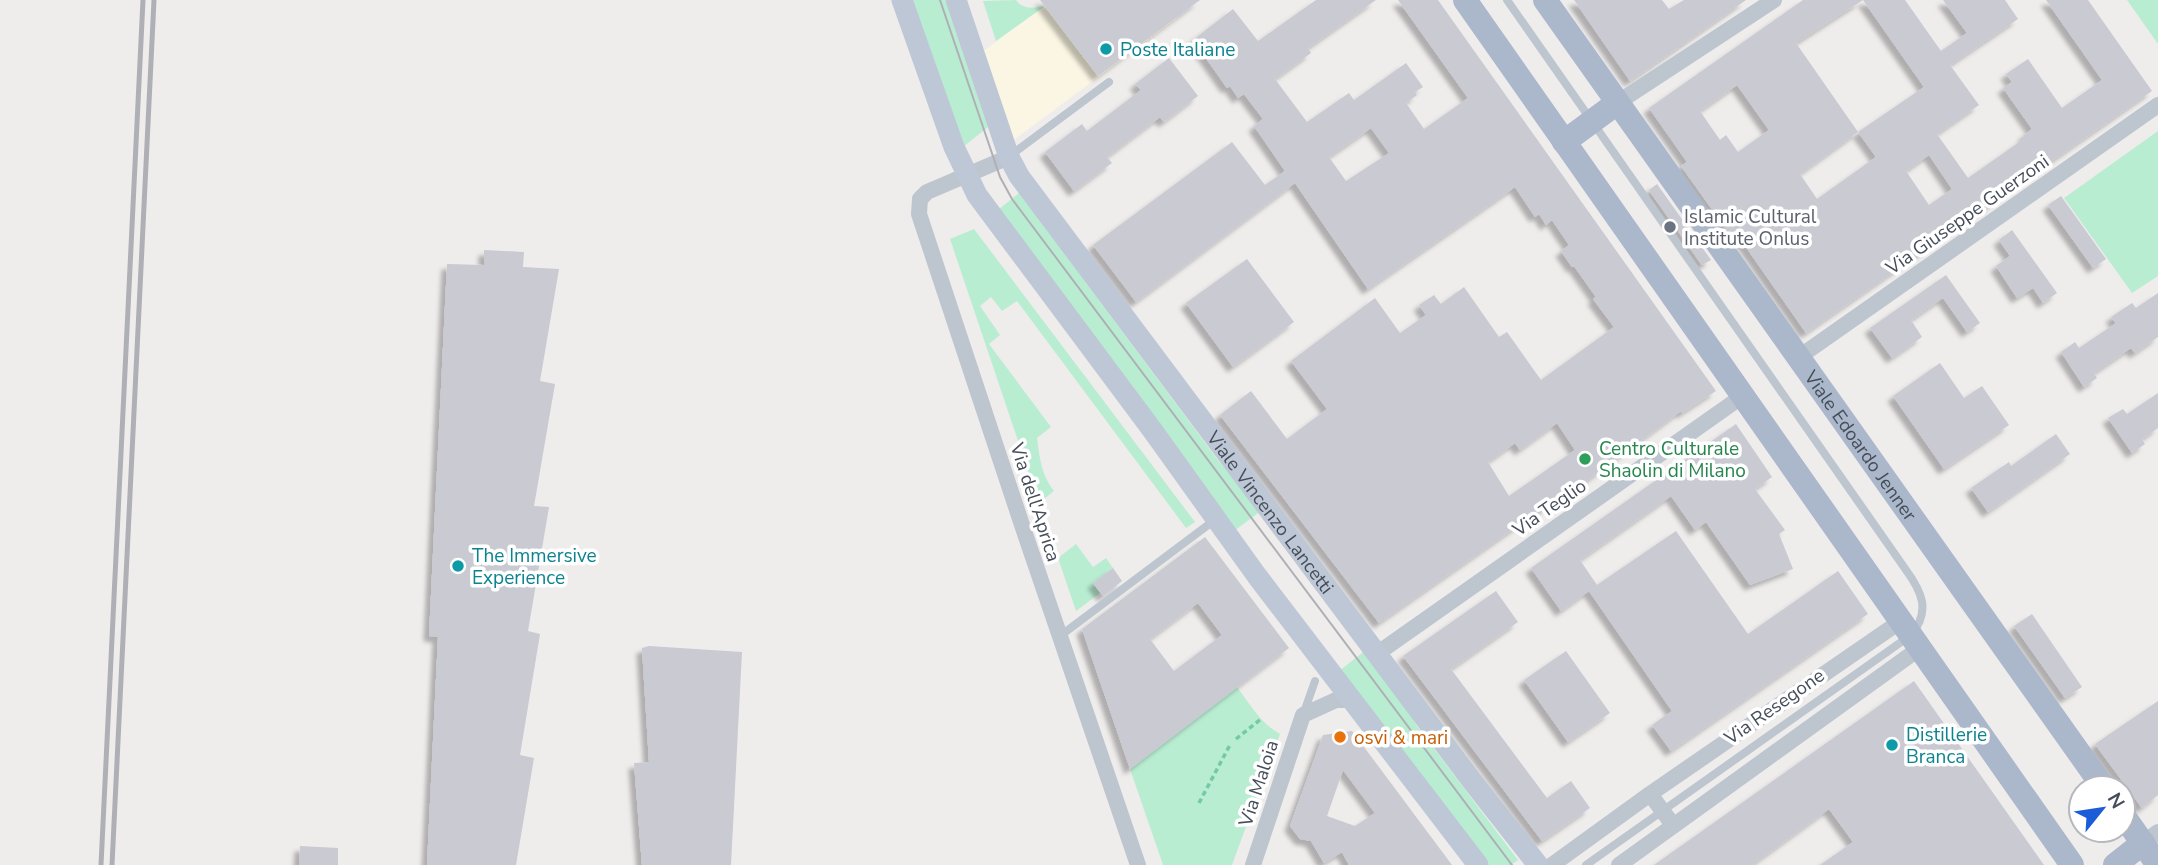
<svg xmlns="http://www.w3.org/2000/svg" width="2158" height="865" viewBox="0 0 2158 865" font-family="'Nunito Sans',sans-serif">
  <style>
    .commercial { fill: #fbf6e3 }
    .green { fill: #b9edd2 }
    .building { fill: #c9cad2; fill-rule: evenodd; filter: url(#shadow) }
    .lines { fill: none; stroke-linecap: round; stroke-linejoin: round }
    .path { stroke: #72caa7; stroke-width: 3.5; stroke-dasharray: 5 3.5; stroke-linecap: butt }
    .lane { stroke: #bdc5ce; stroke-width: 8 }
    .street { stroke: #bdc5ce; stroke-width: 16 }
    .secondary { stroke: #bec7d5; stroke-width: 21 }
    .primary { stroke: #abb8cb; stroke-width: 24 }
    .tram { stroke: #aeb0b6; stroke-width: 2 }
    .rail { stroke: #aeb0b6; stroke-width: 5 }
    .culture-dot { fill: #0f9aa8; stroke: #fff; stroke-width: 2.5 }
    .worship-dot { fill: #6b7280; stroke: #fff; stroke-width: 2.5 }
    .leisure-dot { fill: #2e9e5b; stroke: #fff; stroke-width: 2.5 }
    .food-dot { fill: #e8710a; stroke: #fff; stroke-width: 2.5 }
    .labels { text-anchor: middle; stroke-width: 7; stroke-linejoin: round; paint-order: stroke }
    .culture-label { font-size: 19px; fill: #0d838f; stroke: #fff; text-anchor: start }
    .street-label { font-size: 19px; fill: #454d59; stroke: #fff }
    .worship-label { font-size: 19px; fill: #5b616d; stroke: #fff; text-anchor: start }
    .leisure-label { font-size: 19px; fill: #27864d; stroke: #fff; text-anchor: start }
    .food-label { font-size: 19px; fill: #c56008; stroke: #fff; text-anchor: start }
  </style>
  <defs>
    <filter id="shadow"><feDropShadow dx="-5.5" dy="5.5" stdDeviation="2" flood-color="#0004"/></filter>
  </defs>
  <rect width="100%" height="100%" fill="#efecec"/>
  <!-- commercial -->
  <path class="commercial" d="M1052 0H1166L1178 18 1011 142 981 53Z"/>
  <!-- green -->
  <path class="green" d="M911 0H945L988 127 963 147Z
    M1016 0C1023 10 1034 8 1045 6L996 41 983 1Z
    M2127 0H2158V44Z
    M2158 131V276L2132 293 2064 198Z
    M1019 193 1217 459 1261 511 1234 531 998 210Z
    M974 229 1195 522 1186 528 1017 301 1002 311 991 297 980 306 1000 335 989 344 1051 427 1037 438C1040 459 1041 474 1054 491L1039 503 950 239Z
    M1076 544 1093 567 1106 558 1113 568 1093 583 1100 593 1076 611 1058 558Z
    M1366 650 1387 677 1417 726 1518 860 1511 865H1487L1339 671Z
    M1237 687C1250 704 1261 724 1280 734L1232 865H1163L1130 769Z"/>
  <!-- building -->
  <path class="building" d="M1040 0H1200L1098 76Z
    M1316 0H1376L1308 48 1311 53 1275 79 1307 122 1349 93 1354 100 1406 63 1423 87 1415 92 1417 95 1406 103 1424 129 1468 98 1398 0H1438L1716 391 1682 413 1681 411 1592 477 1526 520 1379 623 1220 415 1251 391 1287 439 1327 409 1291 361 1375 298 1400 333 1426 315 1419 305 1434 295 1441 304 1464 287 1499 337 1507 332 1541 380 1614 327 1593 299 1596 297 1574 266 1572 267 1561 251 1569 245 1552 220 1546 225 1539 214 1535 217 1515 187 1368 289 1295 183 1136 302 1093 245 1232 142 1265 185 1285 171 1254 126 1263 119 1244 94 1238 98 1230 86 1227 88 1193 40 1233 9 1258 41ZM1371 128 1389 153 1346 181 1329 157ZM1557 423 1575 450 1509 496 1488 462 1515 443 1520 450Z
    M1574 0H1662L1669 9 1684 0H1746L1630 81Z
    M1803 0H1905L1941 51 1967 33 1943 0H2005L2018 19 1950 65 1979 105 1937 134 1968 178 2025 138 2023 136 2032 129 2003 88 2012 82 2006 74 2028 59 2062 108 2102 80 2046 0H2088L2152 91 1806 333 1741 240 1736 243 1681 166 1687 162 1649 108ZM1863 0 1924 87 1858 132 1796 43ZM1737 85 1769 130 1738 152 1726 135 1720 140 1700 111ZM1858 132 1876 157 1817 199 1800 174ZM1929 155 1952 189 1929 205 1906 171Z
    M1169 58 1198 96 1164 122 1160 117 1107 157 1112 163 1074 191 1045 152 1082 124 1087 131 1141 90 1135 84Z
    M1657 184 1711 260 1702 265 1649 190Z
    M2061 196 2106 259 2093 268 2048 205Z
    M2012 230 2057 293 2043 303 2033 288 2017 298 1996 266 2010 256 1999 240Z
    M484 250 524 252 523 267 559 269 540 381 555 384 534 506 549 507 528 631 540 634 520 755 534 758 516 865H427L438 637 429 636 447 264 484 265Z
    M1247 259 1294 322 1233 367 1186 303Z
    M1946 275 1980 323 1967 332 1943 298 1911 320 1922 337 1892 358 1870 328Z
    M2158 293V337L2135 353 2131 348 2094 373 2097 378 2084 387 2061 352 2075 342 2079 348 2116 323 2111 317 2132 303 2136 308Z
    M1940 363 1964 398 1982 386 2009 425 1944 469 1893 396Z
    M2158 393V428L2142 439 2145 444 2132 453 2108 418 2123 409 2127 414Z
    M1736 424 1772 477 1755 489 1785 530 1779 534 1793 569 1750 585 1706 522 1695 530 1671 496 1580 560 1597 585 1591 589 1676 531 1748 634 1838 571 1868 614 1671 751 1652 725 1672 711 1589 591 1561 611 1531 568Z
    M2056 434 2070 454 1988 512 1971 488 2009 462 2011 466Z
    M1205 537 1289 648 1130 769 1082 629ZM1198 603 1222 635 1174 671 1150 639Z
    M1113 568 1122 581 1103 596 1093 583Z
    M1496 591 1518 622 1451 669 1547 798 1571 781 1590 808 1542 841 1403 656Z
    M2032 614 2082 687 2065 698 2014 626Z
    M649 646 742 652 731 865H642L634 763 649 762 642 648Z
    M1566 651 1610 713 1568 742 1524 680Z
    M1914 681 2044 865H1820L1853 842 1829 809 1752 865H1654Z
    M2158 701V795L2142 808 2095 744Z
    M1352 731 1373 759 1452 865H1349L1342 852 1324 863 1311 841 1300 839 1290 826 1323 735ZM1343 770 1375 813 1355 826 1327 816Z
    M300 846 338 848V865H299Z"/>
  <g class="lines">
    <!-- path -->
    <path class="path" d="M1236 739 1261 719
      M1199 803 1231 743"/>
    <!-- lane -->
    <path class="lane" d="M1507 0 1906 570C1922 592 1931 611 1911 635L1586 865
      M1011 155 1109 82
      M1060 636 1216 519
      M1303 715 1315 681"/>
    <!-- street -->
    <path class="street" d="M1617 103 1774 0
      M1009 157 927 192 920 199 919 214 1023 528 1138 865
      M1799 357 2158 105
      M1378 653 1744 395
      M1650 794 1673 825
      M2143 843 2158 832
      M1253 865 1303 715 1336 700H1351
      M1552 865 1650 794 1901 621
      M1619 865 1920 648"/>
    <!-- secondary -->
    <g class="secondary">
      <path d="M902 0 954 147 977 195 1153 431 1257 576 1478 865"/>
      <path id="s1" d="M956 0 1009 157 1019 176 1472 781 1538 865"/>
    </g>
    <!-- primary -->
    <g class="primary">
      <path d="M1465 0 2072 865"/>
      <path id="s2" d="M1545 0 2104 788"/>
      <path d="M1564 142 1617 103"/>
      <path d="M2123 815 2158 865"/>
      <path d="M2115 865 2143 843"/>
    </g>
    <!-- tram -->
    <path class="tram" d="M940 0 1000 177 1012 199 1512 865"/>
    <!-- rail -->
    <path class="rail" d="M101 865 143 0
      M112 865 154 0"/>
  </g>
  <!-- markers -->
  <g class="culture-dot">
    <circle cx="1106" cy="49" r="7"/>
    <circle cx="458" cy="566" r="7"/>
    <circle cx="1892" cy="745" r="7"/>
  </g>
  <circle class="worship-dot" cx="1670" cy="227" r="7"/>
  <circle class="leisure-dot" cx="1585" cy="459" r="7"/>
  <circle class="food-dot" cx="1340" cy="737" r="7"/>
  <g class="labels">
    <!-- culture labels -->
    <g class="culture-label">
      <text x="1120" y="56">Poste Italiane</text>
      <text x="472" y="562">The Immersive<tspan x="472" dy="22">Experience</tspan></text>
      <text x="1906" y="741">Distillerie<tspan x="1906" dy="22">Branca</tspan></text>
    </g>
    <!-- street labels -->
    <g class="street-label">
      <text transform="translate(1967 214) rotate(-35)" y="7">Via Giuseppe Guerzoni</text>
      <text dy="7" stroke="none"><textPath href="#s2" startOffset="546">Viale Edoardo Jenner</textPath></text>
      <text transform="translate(1036 502) rotate(72)" y="7">Via dell'Aprica</text>
      <text transform="translate(1549 507) rotate(-35)" y="7">Via Teglio</text>
      <text dy="7" stroke="none"><textPath href="#s1" startOffset="607">Viale Vincenzo Lancetti</textPath></text>
      <text transform="translate(1774 706) rotate(-35)" y="7">Via Resegone</text>
      <text transform="translate(1258 783) rotate(-72)" y="7">Via Maloia</text>
    </g>
    <!-- worship labels -->
    <g class="worship-label">
      <text x="1684" y="223">Islamic Cultural<tspan x="1684" dy="22">Institute Onlus</tspan></text>
    </g>
    <!-- leisure labels -->
    <g class="leisure-label">
      <text x="1599" y="455">Centro Culturale<tspan x="1599" dy="22">Shaolin di Milano</tspan></text>
    </g>
    <!-- food labels -->
    <g class="food-label">
      <text x="1354" y="744">osvi &amp; mari</text>
    </g>
  </g>
  <!-- north arrow -->
  <g transform="translate(2102 809) rotate(60)"><circle r="33" fill="#ffffff" stroke="#b5b8bd" stroke-width="2"/>
  <path d="M0-5L12 26L0 18L-12 26Z" fill="#1b5cd9"/>
  <text y="-10" font-size="19" font-weight="bold" text-anchor="middle" fill="#454d59">N</text>
  </g>
</svg>
